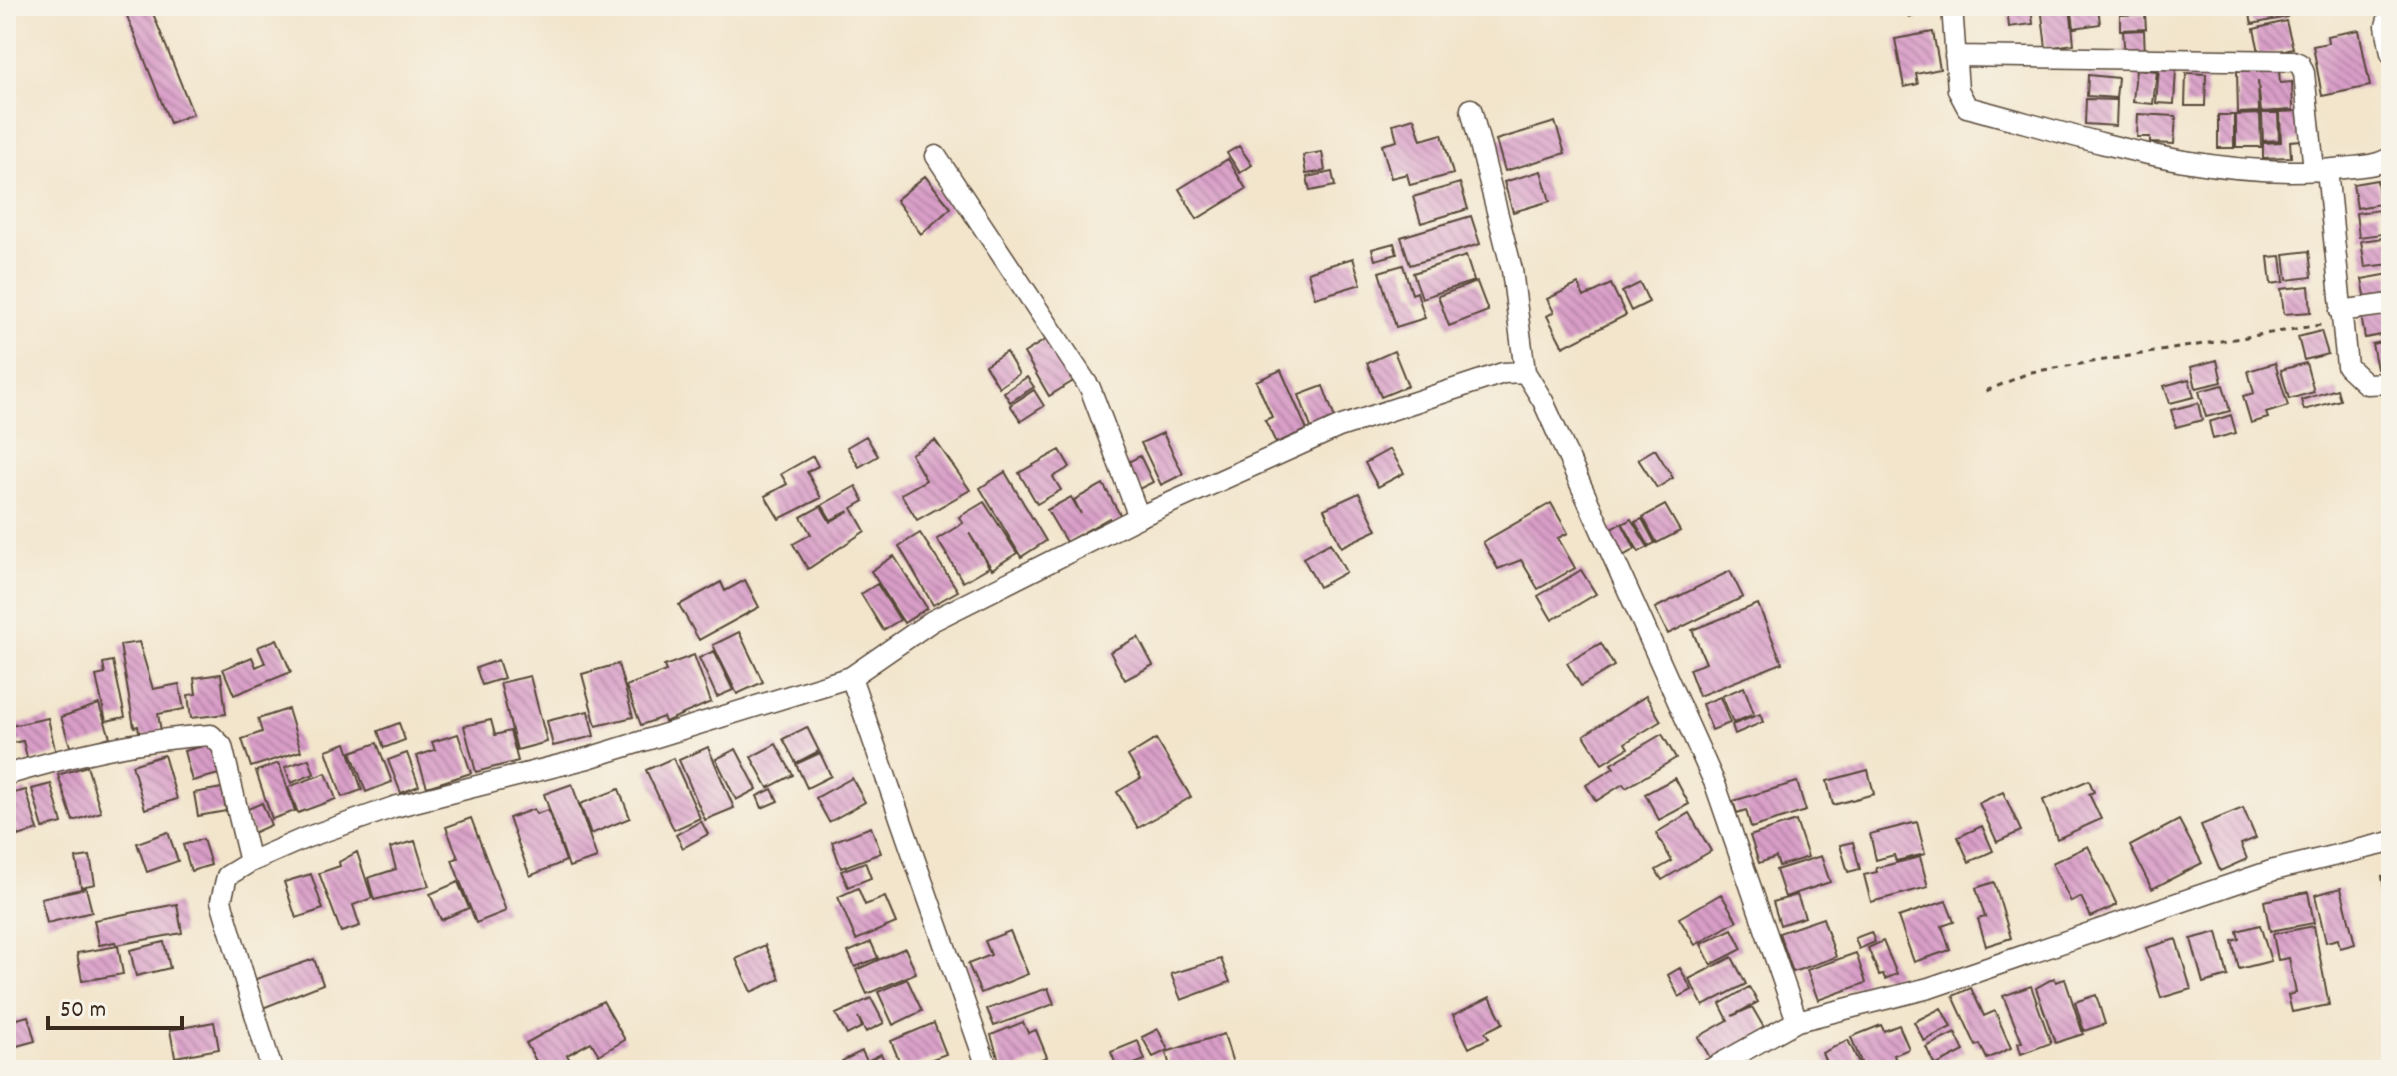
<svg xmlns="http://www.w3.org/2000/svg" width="2397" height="1076" viewBox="0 0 2397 1076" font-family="Dekko,sans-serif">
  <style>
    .building { fill: url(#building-back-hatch) }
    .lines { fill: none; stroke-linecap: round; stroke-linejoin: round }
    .street-casing { stroke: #564638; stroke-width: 23 }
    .path { stroke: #564638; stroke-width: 3; stroke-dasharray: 6 6; stroke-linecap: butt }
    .street { stroke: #fff; stroke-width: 20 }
  </style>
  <defs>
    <pattern id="building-back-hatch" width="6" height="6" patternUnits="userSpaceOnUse" patternTransform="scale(2)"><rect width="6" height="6" fill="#d99ec8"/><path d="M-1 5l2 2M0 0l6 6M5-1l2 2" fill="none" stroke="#b181a2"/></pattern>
  </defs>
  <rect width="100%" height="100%" fill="#f7f3e8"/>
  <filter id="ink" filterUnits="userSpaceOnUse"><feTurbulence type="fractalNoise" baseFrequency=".0125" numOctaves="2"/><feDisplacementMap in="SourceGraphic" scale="16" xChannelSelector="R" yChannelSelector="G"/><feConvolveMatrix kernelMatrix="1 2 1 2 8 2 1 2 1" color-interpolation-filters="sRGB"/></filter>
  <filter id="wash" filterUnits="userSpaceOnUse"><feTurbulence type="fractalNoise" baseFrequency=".006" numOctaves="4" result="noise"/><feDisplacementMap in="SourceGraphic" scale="32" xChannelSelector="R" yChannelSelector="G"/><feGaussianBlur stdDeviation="1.8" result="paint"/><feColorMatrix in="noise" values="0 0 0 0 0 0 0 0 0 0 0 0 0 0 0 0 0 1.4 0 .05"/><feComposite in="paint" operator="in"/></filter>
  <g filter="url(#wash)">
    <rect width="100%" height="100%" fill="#f2e5cc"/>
    <g id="blocks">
      <!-- building -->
      <path class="building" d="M123 6H150L193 114 170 123Z
        M1904 6H1929L1930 9 1909 17Z
        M2007 6H2031L2033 24 2009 27Z
        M2041 6H2070L2074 44 2046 48Z
        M2071 6H2098L2100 24 2074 28Z
        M2248 6H2284L2287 17 2252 24Z
        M2145 14 2146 29 2120 30V15Z
        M2286 21 2293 48 2260 56 2254 29Z
        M2144 30 2145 57 2125 58 2123 31Z
        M2359 30 2370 86 2322 96 2313 46 2328 43 2327 36Z
        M1933 32 1940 69 1916 74 1918 84 1904 87 1895 39Z
        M2159 68 2176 69 2174 104 2156 103Z
        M2136 69 2157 71 2153 104 2133 102Z
        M2279 70 2280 83 2292 82 2293 110 2261 112 2258 80 2259 112 2238 113 2237 71Z
        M2186 73 2206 74 2205 106H2185Z
        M2088 75 2118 78 2116 98 2087 96Z
        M2086 99 2117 100 2116 126 2085 124Z
        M2300 111 2301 140 2290 141 2291 157 2263 158V143L2281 142 2280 112Z
        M2262 113H2278L2279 140 2263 141Z
        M2138 114 2176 116 2174 144 2150 143V137H2137Z
        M2260 114 2261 147H2236V115Z
        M2218 115H2234V148H2218Z
        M1414 118 1421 140 1442 134 1453 174 1410 185 1407 174 1391 178 1382 145 1397 141 1393 124Z
        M1555 122 1565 153 1505 171 1496 140Z
        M1239 146 1252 165 1240 173 1227 153Z
        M1322 152 1325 171 1306 174 1303 155Z
        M1228 159 1246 189 1197 219 1179 189Z
        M1541 171 1550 201 1513 212 1504 182Z
        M1332 172 1335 186 1310 191 1307 177Z
        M925 176 951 208 921 234 896 200Z
        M2377 180 2380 204 2357 208 2353 184Z
        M1460 183 1468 209 1421 223 1413 197Z
        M2379 210 2383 234 2359 237 2356 213Z
        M1471 216 1480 244 1410 265 1401 237Z
        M2391 237V264L2365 267 2361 241Z
        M1394 243 1397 254 1375 260 1372 249Z
        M2309 251 2312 277 2287 280 2284 254Z
        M1466 256 1474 281 1422 298 1413 273Z
        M2281 256 2284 282 2271 284 2268 257Z
        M1353 258 1361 284 1315 298 1308 272Z
        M1403 265 1412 294 1417 292 1425 318 1396 327 1379 272Z
        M2390 274 2391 302 2367 306 2362 279Z
        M1477 282 1488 311 1449 326 1438 296Z
        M1640 283 1649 302 1631 311 1622 292Z
        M1578 284 1584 297 1611 284 1626 315 1563 347 1547 316 1554 312 1547 299Z
        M2309 286 2311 312 2284 314 2281 289Z
        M2387 309 2391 333 2365 338 2361 315Z
        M2321 331 2328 354 2304 360 2298 337Z
        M1050 337 1075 380 1049 396 1024 353Z
        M2391 340V366L2377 369 2372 344Z
        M1394 351 1408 386 1381 397 1367 363Z
        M1006 352 1019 374 999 387 985 365Z
        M2217 360 2222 382 2196 388 2191 367Z
        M2275 363 2288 406 2266 413 2268 418 2251 423 2243 396 2254 393 2248 371Z
        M2306 363 2314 392 2289 399 2281 370Z
        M1281 370 1307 430 1276 443 1265 420 1272 417 1256 381Z
        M1027 377 1034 387 1010 402 1004 392Z
        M2189 379 2194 397 2170 403 2164 386Z
        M2223 385 2230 411 2206 417 2199 391Z
        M1323 386 1337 424 1313 433 1299 395Z
        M2337 389 2340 400 2304 410 2301 400Z
        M1034 390 1044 406 1021 421 1010 405Z
        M2198 403 2202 420 2176 427 2171 410Z
        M2231 415 2236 433 2213 439 2209 422Z
        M1163 433 1183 474 1161 485 1141 443Z
        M866 436 878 456 859 467 847 447Z
        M935 440 970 490 917 520 901 494 926 480 911 454Z
        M1390 449 1404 473 1378 487 1365 463Z
        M1655 449 1673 478 1657 488 1638 459Z
        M1060 450 1070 467 1053 477 1061 490 1037 504 1019 473Z
        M813 456 818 466 807 472 821 498 779 519 765 496 787 484 781 474Z
        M1140 456 1153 482 1135 491 1122 465Z
        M1005 472 1046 541 1021 557 980 488Z
        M1103 484 1123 520 1114 526 1109 518 1066 542 1047 510 1071 497 1081 514 1074 500Z
        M856 486 864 501 852 508 865 531 808 569 793 544 811 534 801 517 821 506 830 522 849 511 831 520 822 505Z
        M1359 493 1377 530 1341 547 1324 509Z
        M984 502 1017 553 992 569 969 533 989 567 963 582 937 539 963 523 959 517Z
        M1551 503 1568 533 1558 538 1575 568 1538 589 1521 560 1498 569 1483 542Z
        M1665 505 1680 531 1657 543 1643 517Z
        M1631 519 1648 547 1639 552 1623 524Z
        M1642 519 1655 543 1649 546 1635 522Z
        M1622 523 1635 549 1619 558 1606 532Z
        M920 533 958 591 933 605 899 546Z
        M1330 543 1346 572 1319 587 1303 558Z
        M894 556 927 608 904 623 871 571Z
        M1581 570 1596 594 1552 620 1538 596Z
        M1730 571 1743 597 1668 634 1655 608Z
        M745 580 759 607 699 640 679 605 721 582 725 591Z
        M877 584 900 620 883 630 861 594Z
        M1758 604 1782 663 1699 696 1689 669 1706 663 1692 630Z
        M739 632 763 682 737 694 713 645Z
        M1138 637 1153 665 1125 680 1110 652Z
        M277 639 291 672 234 695 223 669 252 657 256 667 265 663 258 647Z
        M139 642 153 689 179 684 184 709 158 714 162 737 140 736 138 726 134 727 120 645Z
        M1601 643 1614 666 1581 686 1567 663Z
        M714 651 733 690 717 697 699 658Z
        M694 655 711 702 665 722 663 717 641 725 626 686 666 671 664 666Z
        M498 660 504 678 482 685 476 668Z
        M113 661 125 717 106 721 96 676 105 674 103 663Z
        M618 664 633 717 596 726 582 674Z
        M221 674 226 714 191 718 188 695 196 694 194 678Z
        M530 676 547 742 517 750 500 683Z
        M1744 687 1754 714 1733 723 1722 696Z
        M1646 696 1661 721 1625 743 1628 748 1602 764 1584 735Z
        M1720 697 1730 723 1712 730 1702 704Z
        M99 704 110 737 71 749 61 717Z
        M288 709 301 751 251 767 242 739 262 732 258 719Z
        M588 711 594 736 553 746 547 721Z
        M1760 714 1763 722 1735 734 1732 725Z
        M48 718 56 754 28 761 23 741 6 744V727Z
        M491 720 495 735 510 731 518 761 476 772 464 726Z
        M399 723 405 740 384 748 378 731Z
        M807 727 819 751 796 763 783 739Z
        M458 734 471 773 427 787 417 756 435 750 432 742Z
        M1662 734 1676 758 1626 788 1623 784 1596 801 1586 785 1614 768 1611 764Z
        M1156 739 1191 797 1138 828 1117 792 1141 778 1128 756Z
        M346 743 362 790 342 797 326 750Z
        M377 743 392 782 366 792 351 752Z
        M211 744 219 774 192 781 184 751Z
        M776 744 793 775 768 788 751 757Z
        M708 747 734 808 705 820 679 760Z
        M736 749 757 789 736 800 716 759Z
        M407 753 419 786 401 793 388 760Z
        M820 753 831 776 807 788 796 764Z
        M164 755 177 799 145 809 132 765Z
        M673 758 700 818 674 830 646 770Z
        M309 759 314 774 291 783 285 767Z
        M279 763 295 811 272 819 256 771Z
        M87 766 101 812 73 821 58 775Z
        M1868 770 1874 794 1833 805 1827 781Z
        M326 773 336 799 298 813 288 787Z
        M852 778 865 802 829 822 816 798Z
        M1675 778 1689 804 1659 820 1645 794Z
        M2089 780 2094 792 2089 794 2101 819 2057 839 2043 800Z
        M1797 782 1806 811 1751 828 1746 810 1737 813 1733 801Z
        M51 784 62 823 43 828 32 789Z
        M572 784 597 858 569 867 544 794Z
        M222 788 226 811 198 816 194 793Z
        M619 789 630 818 591 834 580 804Z
        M772 789 778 801 762 808 757 796Z
        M26 790 38 830 18 836 14 823 6 825V795Z
        M2003 792 2021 831 1997 842 1979 803Z
        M262 803 271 825 253 833 243 811Z
        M2243 808 2256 838 2241 844 2247 859 2220 871 2201 825Z
        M534 809 536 814 548 810 566 861 530 876 509 818Z
        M1689 813 1711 851 1662 880 1656 870 1672 861 1656 833Z
        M471 818 506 911 476 923 452 860 458 858 446 827Z
        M2179 820 2202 863 2152 889 2130 846Z
        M701 821 708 834 683 848 676 835Z
        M1796 821 1808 857 1779 866 1776 857 1759 863 1750 836Z
        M1917 822 1925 854 1896 861 1894 855 1876 860 1870 834Z
        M1982 826 1993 851 1969 862 1958 837Z
        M871 827 881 853 841 868 832 842Z
        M168 832 178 861 147 872 137 843Z
        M203 839 211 865 191 871 183 845Z
        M415 841 429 886 374 900 368 878 396 869 390 848Z
        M1853 842 1860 869 1848 872 1840 845Z
        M2088 846 2117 905 2091 917 2081 897 2071 902 2052 863Z
        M357 852 372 898 353 905 360 926 341 932 319 873 340 866 339 862Z
        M90 856 95 884 81 887 76 858Z
        M1821 856 1830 882 1785 897 1776 870Z
        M1920 857 1928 887 1871 902 1864 875 1877 872 1876 868Z
        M865 862 871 878 848 887 841 871Z
        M311 874 323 909 296 918 284 882Z
        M2391 875V901L2386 902 2382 876Z
        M458 882 469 908 441 920 430 894Z
        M1994 882 2011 938 1986 946 1978 919 1985 917 1976 888Z
        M86 888 92 912 47 923 41 898Z
        M858 888 865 905 885 897 896 923 856 940 838 897Z
        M2341 888 2355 944 2340 948 2338 939 2326 942 2315 895Z
        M2308 892 2314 923 2270 931 2264 901Z
        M1721 894 1737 921 1695 945 1679 918Z
        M1797 895 1805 917 1780 925 1773 902Z
        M1946 901 1954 922 1942 926 1950 950 1914 962 1898 917Z
        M177 904 182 933 116 945 115 942 99 945 94 920Z
        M1823 918 1836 957 1793 972 1779 933Z
        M2260 925 2271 961 2239 969 2232 941 2239 939 2237 931Z
        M2314 926 2329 1005 2292 1012 2288 995 2296 993 2289 958 2278 960 2273 934Z
        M1732 929 1742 949 1711 965 1701 944Z
        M1010 931 1028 974 981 993 968 964 991 955 985 941Z
        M1871 932 1875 942 1859 949 1855 938Z
        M2217 932 2228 976 2203 983 2191 939Z
        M2176 939 2191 989 2161 998 2146 948Z
        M1883 941 1897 974 1885 979 1883 974 1879 975 1868 948Z
        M164 942 170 968 136 976 130 950Z
        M871 942 878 958 855 967 848 952Z
        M765 945 780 979 751 992 736 959Z
        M118 946 123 974 82 981 77 953Z
        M905 948 916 973 867 994 856 970Z
        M1856 953 1866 983 1818 1000 1807 970Z
        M1732 957 1746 984 1703 1006 1689 979Z
        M314 959 323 984 263 1008 253 980Z
        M1221 959 1230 982 1181 1000 1171 974Z
        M1680 968 1692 990 1679 997 1668 975Z
        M2054 978 2056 982 2065 979 2083 1034 2055 1043 2036 988Z
        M907 979 922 1011 893 1025 878 992Z
        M2031 986 2051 1043 2021 1054 2018 1043 2022 1042 2003 996Z
        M1749 987 1758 1002 1732 1016 1752 1007 1766 1031 1712 1061 1698 1037 1728 1020 1720 1004Z
        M1048 988 1054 1004 994 1026 987 1009Z
        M1971 988 1984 1016 1995 1011 2011 1048 1987 1059 1980 1044 1976 1046 1953 996Z
        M2096 995 2105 1024 2084 1031 2075 1002Z
        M1490 997 1503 1023 1485 1032 1489 1038 1469 1048 1453 1015Z
        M871 998 884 1023 866 1032 858 1017 862 1027 847 1035 836 1014Z
        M603 1001 625 1040 599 1055 591 1042 567 1055 572 1064 562 1070H541L526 1043Z
        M1941 1008 1951 1027 1924 1041 1914 1022Z
        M28 1016 35 1041 6 1049V1022Z
        M214 1022 219 1049 175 1057 170 1030Z
        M1023 1022 1028 1033 1036 1030 1047 1057 1013 1070H1002L991 1035Z
        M934 1023 946 1054 903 1070 891 1041Z
        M1881 1025 1884 1031 1899 1025 1909 1049 1894 1055 1899 1070 1863 1067 1851 1037Z
        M1158 1029 1168 1050 1153 1057 1142 1037Z
        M1955 1033 1964 1051 1935 1066 1926 1047Z
        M1224 1034 1235 1070H1171L1166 1052Z
        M1848 1040 1860 1065 1849 1070H1821L1828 1067 1822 1053Z
        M1138 1041 1145 1060 1118 1070 1111 1052Z
        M862 1051 867 1061 881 1054 889 1070H846L842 1061Z"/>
    </g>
  </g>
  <g filter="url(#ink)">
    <use href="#blocks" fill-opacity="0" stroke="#564638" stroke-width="2"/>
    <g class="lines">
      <defs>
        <path id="street" d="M1952 6 1958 90 1967 107C2090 139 2215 183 2344 168 2361 166 2378 166 2391 157
          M2391 8 2386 26 2391 53
          M1955 56 2293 61 2300 64 2304 73 2314 170
          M1471 109 1512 270 1525 372
          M936 156 1090 388 1139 517
          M2327 170 2347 366 2366 384 2391 383
          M2340 311 2391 304
          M851 677 988 1070
          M6 775C74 755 140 739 211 735L222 746 250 862
          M272 1070 221 901 227 876 250 862 305 838 394 807 588 758 851 677 932 621 1139 517 1339 427 1503 373 1525 372 1543 401 1715 784 1797 1021 1929 988 2274 870 2391 842
          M1709 1070 1797 1021"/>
      </defs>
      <!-- street casing -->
      <use href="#street" class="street-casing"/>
      <!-- path -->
      <path class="path" d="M1986 391 2031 372 2326 324"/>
      <!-- street -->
      <use href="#street" class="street"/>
    </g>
  </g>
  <!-- margin -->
  <rect width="2397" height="1076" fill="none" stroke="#f7f3e8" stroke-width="32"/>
  <!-- scale -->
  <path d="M48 1016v12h134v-12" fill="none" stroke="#3b2a1e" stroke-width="4"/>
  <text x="60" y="1016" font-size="24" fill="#3b2a1e" stroke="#f7f3e8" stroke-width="6" paint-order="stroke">50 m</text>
</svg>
